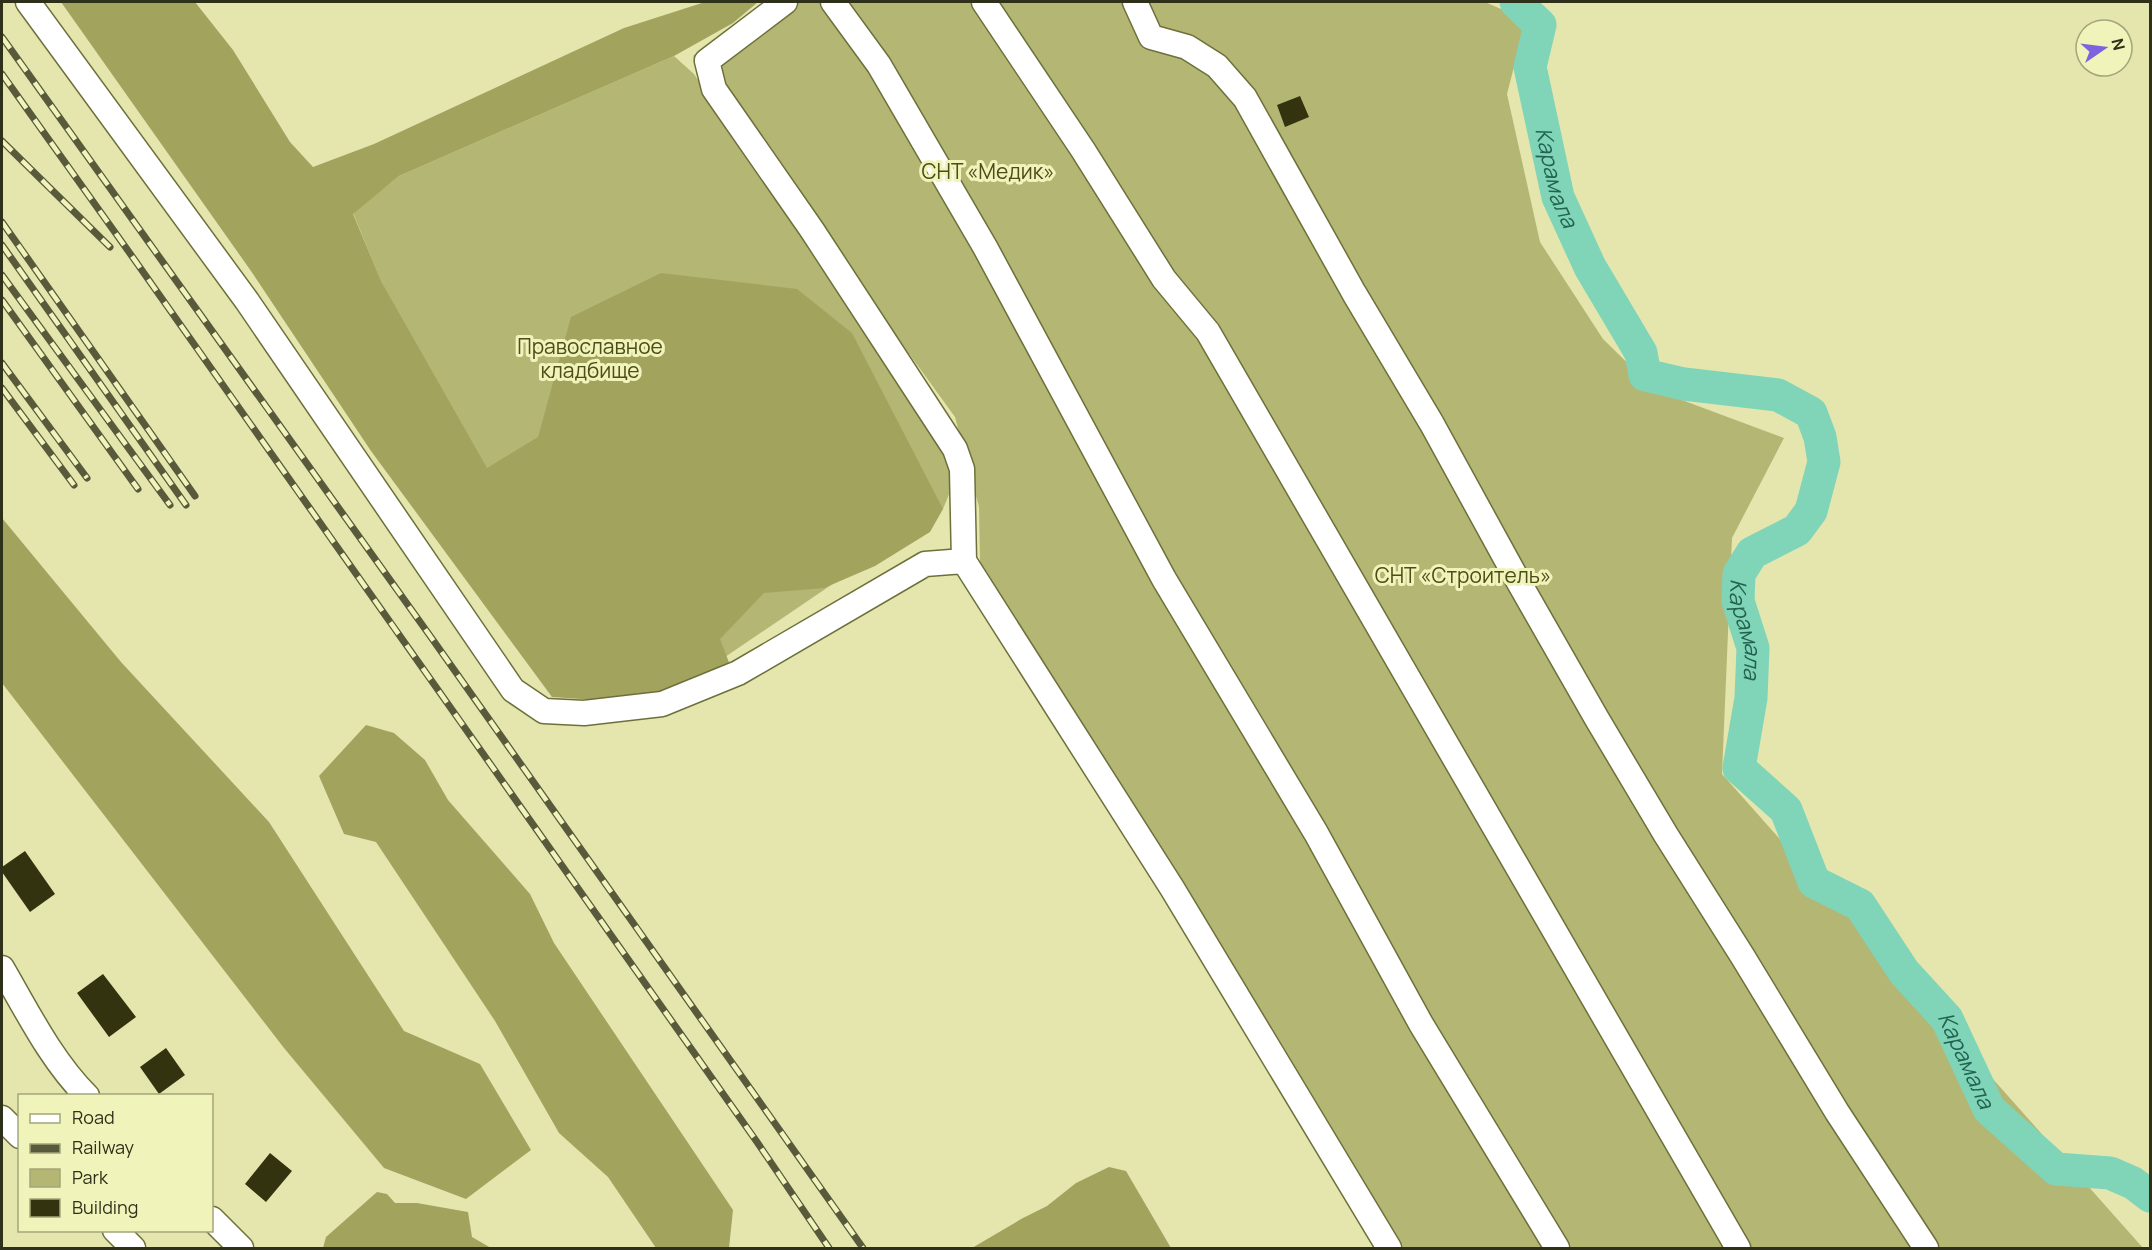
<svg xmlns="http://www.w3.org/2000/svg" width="2152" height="1250" viewBox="0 0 2152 1250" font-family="Manrope,sans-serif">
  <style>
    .green { fill: #b4b673 }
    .forest { fill: #a2a45e }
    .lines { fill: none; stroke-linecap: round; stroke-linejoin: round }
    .river { stroke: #80d4b8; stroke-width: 33 }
    .building { fill: #33340f }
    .minor-casing { stroke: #6e703b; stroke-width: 27 }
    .minor { stroke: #fff; stroke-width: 24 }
    .rail-casing { stroke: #595a3b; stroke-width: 7 }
    .rail { stroke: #f1f4ba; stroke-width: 4.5; stroke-dasharray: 14; stroke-linecap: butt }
    .labels { text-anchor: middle; stroke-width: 6; stroke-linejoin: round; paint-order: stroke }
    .park-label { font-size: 21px; fill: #4c4d18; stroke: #f1f4ba }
    .water-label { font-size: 22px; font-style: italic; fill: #226350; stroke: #f1f4ba }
  </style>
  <rect width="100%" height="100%" fill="#e4e6ae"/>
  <!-- green -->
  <path class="green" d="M764 2H1485L1526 20 1507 94 1540 242 1603 339 1655 390 1784 438 1732 538 1722 774 2143 1248H1395L980 563 979 507 955 417 693 56Z
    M674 56 694 74 957 475 943 509 678 689 552 697 353 213 399 176Z"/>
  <!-- forest -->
  <path class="forest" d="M61 2H195L233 50 290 142 313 167 374 144 624 28 705 2H758L733 23 674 56 399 176 353 214 382 283 487 468 538 437 571 317 661 273 797 289 852 333 943 509 930 532 875 566 824 588 764 593 720 639 730 665 678 689 610 701 552 697 371 451 251 271Z
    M2 518 121 662 269 822 404 1031 480 1064 531 1150 466 1199 384 1168 284 1048 2 683Z
    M366 725 394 733 425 760 448 800 530 894 554 943 733 1210 729 1248H656L608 1177 559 1133 495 1021 376 842 344 834 319 776Z
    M1109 1167 1126 1171 1171 1248H972L1023 1218 1047 1206 1076 1183Z
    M377 1192 387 1194 395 1203H417L468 1212 472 1237 491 1248H323L326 1237Z"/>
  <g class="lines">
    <!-- river -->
    <path class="river" id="s1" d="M1516 2 1540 25 1530 67 1558 197 1590 267 1641 353 1645 375 1684 384 1778 395 1811 413 1820 437 1824 462 1811 511 1797 530 1752 553 1739 574 1738 601 1753 648 1751 698 1739 768 1786 810 1814 882 1860 905 1904 972 1947 1019 1989 1109 2056 1169 2110 1173 2133 1183 2150 1196"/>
  </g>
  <!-- building -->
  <path class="building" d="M1300 96 1309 117 1285 127 1277 105Z
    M25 851 55 894 30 912 2 872V867Z
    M103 974 136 1017 109 1037 77 993Z
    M166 1048 185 1075 159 1094 140 1067Z
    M270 1153 292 1171 266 1202 245 1184Z"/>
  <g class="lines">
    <defs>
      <path id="minor" d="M28 2 247 301 513 690 544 711 584 713 662 704 738 673 925 564 964 561 1172 888 1389 1248
        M785 2 707 61 714 89 812 230 955 449 962 469 964 561
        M833 2 879 65 985 247 1164 579 1316 833 1421 1024 1557 1248
        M984 2 1083 150 1164 279 1208 332 1738 1248
        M1135 2 1151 37 1187 47 1217 66 1245 98 1354 293 1432 424 1517 579 1597 719 1666 835 1743 957 1837 1112 1926 1248
        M2 968C27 1011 51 1060 87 1096
        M2 1118 20 1136
        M212 1219 241 1248
        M115 1230 133 1248"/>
    </defs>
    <!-- minor casing -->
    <use href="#minor" class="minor-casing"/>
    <!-- minor -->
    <use href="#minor" class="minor"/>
    <defs>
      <path id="rail" d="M2 37 433 640 863 1248
        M2 74 129 252 757 1142 829 1248
        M2 141 110 247
        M2 222 195 496
        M2 245 186 505
        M2 275 170 505
        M2 300 138 489
        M2 363 87 478
        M2 388 74 485"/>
    </defs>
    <!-- rail casing -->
    <use href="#rail" class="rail-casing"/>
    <!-- rail -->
    <use href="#rail" class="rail"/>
  </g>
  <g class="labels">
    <!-- park labels -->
    <g class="park-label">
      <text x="988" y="179">СНТ «Медик»</text>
      <text x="590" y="354">Православное<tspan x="590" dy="24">кладбище</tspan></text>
      <text x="1463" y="583">СНТ «Строитель»</text>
    </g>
    <!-- water labels -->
    <g class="water-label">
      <text dy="8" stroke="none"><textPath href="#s1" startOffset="190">Карамала</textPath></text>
      <text dy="8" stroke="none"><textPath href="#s1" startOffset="838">Карамала</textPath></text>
      <text dy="8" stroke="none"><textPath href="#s1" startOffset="1360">Карамала</textPath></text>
    </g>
  </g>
  <!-- border -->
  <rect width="2152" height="1250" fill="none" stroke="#2f3019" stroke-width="6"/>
  <!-- legend -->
  <rect x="18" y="1094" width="195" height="138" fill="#f1f4ba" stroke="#a3a67a" stroke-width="1.5"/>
  <rect x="30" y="1114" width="30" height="9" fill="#ffffff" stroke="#a3a67a" stroke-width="1.5"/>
  <text x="72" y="1124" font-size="18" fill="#2f3019">Road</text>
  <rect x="30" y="1144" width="30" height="9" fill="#595a3b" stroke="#a3a67a" stroke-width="1.5"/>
  <text x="72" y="1154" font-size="18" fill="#2f3019">Railway</text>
  <rect x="30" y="1169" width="30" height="18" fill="#b4b673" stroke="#a3a67a" stroke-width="1.5"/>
  <text x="72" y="1184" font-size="18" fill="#2f3019">Park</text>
  <rect x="30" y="1199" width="30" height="18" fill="#33340f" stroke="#a3a67a" stroke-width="1.5"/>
  <text x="72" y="1214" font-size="18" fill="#2f3019">Building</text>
  <!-- north arrow -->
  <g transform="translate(2104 48) rotate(76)"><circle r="28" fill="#f1f4ba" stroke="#a3a67a" stroke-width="1.5"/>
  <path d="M0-4.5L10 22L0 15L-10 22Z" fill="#7f63de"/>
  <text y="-9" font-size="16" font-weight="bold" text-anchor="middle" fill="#2f3019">N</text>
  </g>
</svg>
